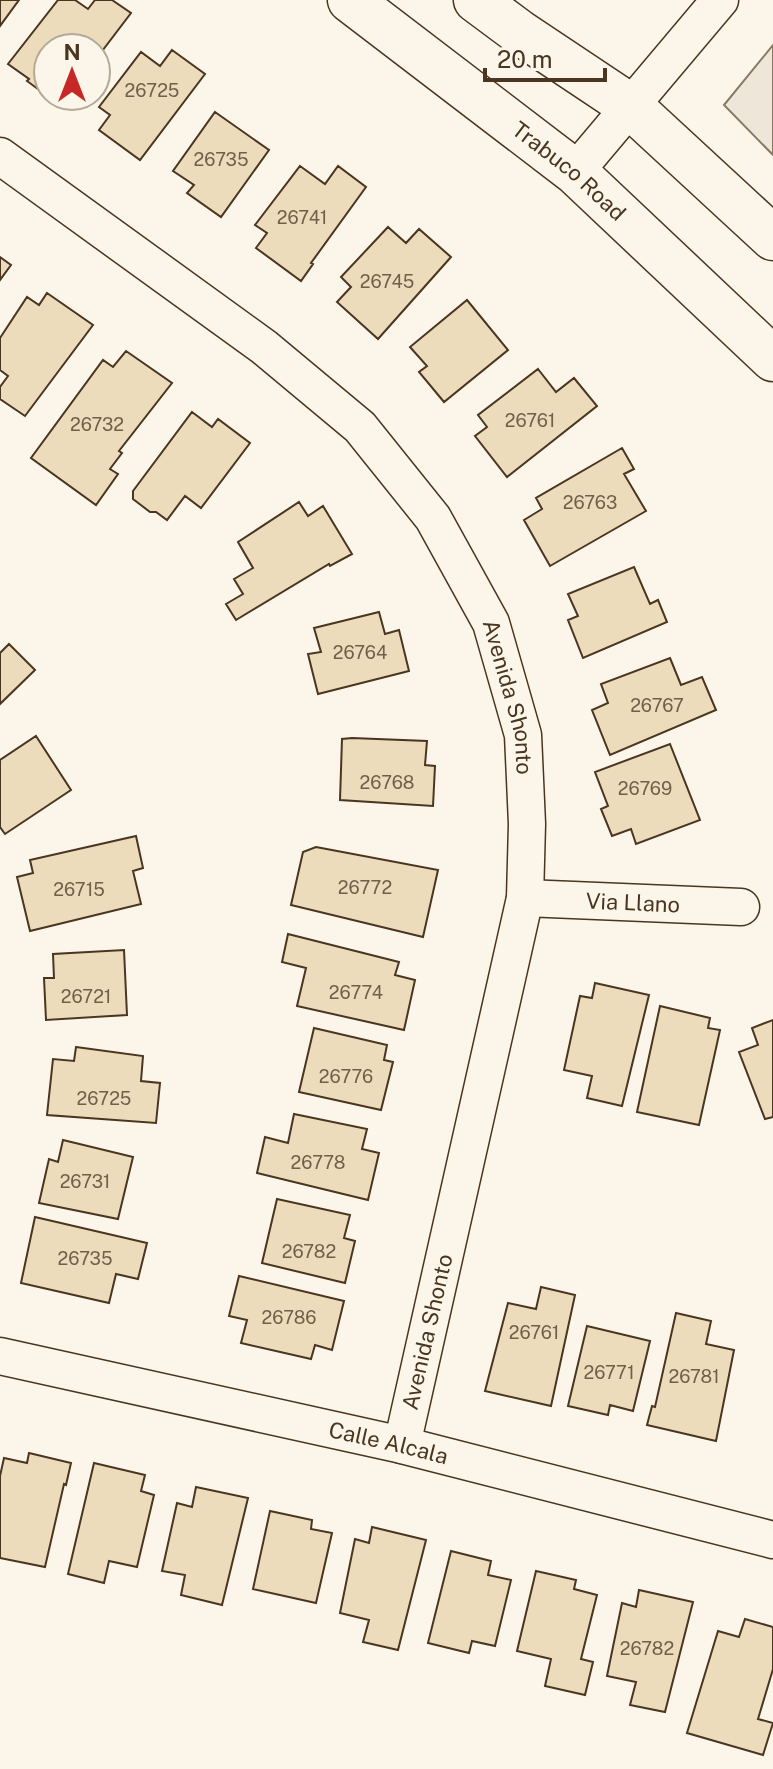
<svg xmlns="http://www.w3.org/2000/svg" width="773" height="1769" viewBox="0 0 773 1769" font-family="'Public Sans',sans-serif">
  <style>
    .green { fill: #ede6d9; stroke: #887966; stroke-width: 2 }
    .building { fill: #ecdcbc; stroke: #4a3520; stroke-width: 2 }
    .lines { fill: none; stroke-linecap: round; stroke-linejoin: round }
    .minor-casing { stroke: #4a3520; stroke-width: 39 }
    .primary-casing { stroke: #4a3520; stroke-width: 47 }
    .minor { stroke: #fbf6e9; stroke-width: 36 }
    .primary { stroke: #fbf6e9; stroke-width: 44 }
    .labels { text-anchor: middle; stroke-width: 6; stroke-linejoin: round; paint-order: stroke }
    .number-label { font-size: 18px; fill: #725f47 }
    .street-label { font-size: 22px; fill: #4a3520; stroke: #fbf6e9 }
  </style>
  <rect width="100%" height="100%" fill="#fbf6e9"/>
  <!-- green -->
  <path class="green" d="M773 45V155L724 105Z"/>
  <!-- building -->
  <path class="building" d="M0 0H19L0 26Z
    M58 0H75L88 9 95 0H112L131 13 96 59V48H48V96H68L61 106 27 81 29 79 8 64Z
    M172 50 205 74 140 160 99 130 110 115 99 107 141 52 160 66Z
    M215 112 269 150 221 217 187 193 194 185 173 171Z
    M300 166 325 184 338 166 366 187 311 263 313 264 301 281 256 248 267 233 255 225Z
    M388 227 406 243 419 229 451 257 378 339 337 302 351 287 341 277Z
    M0 257 11 265 0 280Z
    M47 293 93 325 25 416 0 399V387L8 376 0 370V338L27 297 39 305Z
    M467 300 508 350 444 402 419 372 427 366 410 347Z
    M126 351 172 383 119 451 122 453 110 469 118 474 96 505 31 458 103 360 113 367Z
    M538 369 556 392 574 378 597 406 507 477 475 436 487 427 478 415Z
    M192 412 212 427 218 419 250 443 201 508 185 496 167 520 156 512H150L133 499V491Z
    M622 448 634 469 624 474 646 511 550 566 524 520 542 509 536 498Z
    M299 502 308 516 323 506 352 554 330 566 329 564 236 620 226 604 243 594 234 579 253 568 238 542Z
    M634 567 650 604 658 600 667 622 583 658 568 620 578 616 568 594Z
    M379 612 385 634 399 630 409 671 318 694 308 654 321 652 314 628Z
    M9 644 35 670 0 704V653Z
    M670 658 681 685 702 677 716 710 610 755 592 710 608 703 601 684Z
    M36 736 71 790 5 834 0 827V760Z
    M352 738 427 741 425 765 435 766 433 806 340 800 342 739Z
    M670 744 700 820 636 844 631 829 612 836 601 809 608 806 595 772Z
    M136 836 143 868 133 871 141 904 30 931 17 877 33 873 30 860Z
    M316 847 438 870 423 937 291 905 303 852Z
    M288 934 399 962 395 975 415 980 404 1030 297 1006 306 968 282 962Z
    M124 950 127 1015 46 1020 44 978H54L53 954Z
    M595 983 649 995 622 1106 587 1098 592 1076 564 1070 580 996 592 998Z
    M660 1006 710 1018 708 1028 720 1030 699 1125 637 1112Z
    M773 1020V1117L765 1119 739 1052 758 1045 752 1028Z
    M314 1028 387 1045 384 1060 393 1062 381 1110 299 1092Z
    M76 1047 143 1056 141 1081 160 1083 156 1123 47 1115 53 1059 74 1061Z
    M294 1114 367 1129 362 1149 379 1153 368 1200 257 1173 265 1137 288 1143Z
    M63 1140 133 1157 118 1219 39 1203 49 1159 58 1162Z
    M277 1199 350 1215 344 1238 355 1241 345 1283 262 1263Z
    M35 1217 147 1243 138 1279 116 1274 109 1303 21 1283Z
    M239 1276 344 1301 332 1350 315 1345 311 1359 241 1343 247 1320 229 1316Z
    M541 1287 575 1295 551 1406 485 1391 508 1303 536 1309Z
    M676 1313 711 1321 706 1344 734 1350 716 1441 647 1425 652 1406 655 1407Z
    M587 1326 650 1341 633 1411 610 1405 608 1415 568 1406Z
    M29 1453 71 1463 66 1485 64 1484 45 1567 0 1558V1476L4 1458 27 1463Z
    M94 1463 145 1475 141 1491 154 1495 137 1567 109 1561 104 1583 68 1574Z
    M196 1487 248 1498 222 1605 181 1595 185 1575 162 1571 177 1503 192 1507Z
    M270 1511 312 1520 311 1529 332 1533 316 1603 253 1589Z
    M372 1527 426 1540 398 1650 363 1642 369 1620 340 1613 355 1539 369 1543Z
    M451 1551 491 1561 488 1575 511 1580 495 1646 472 1641 469 1653 428 1643Z
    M536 1571 576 1580 574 1589 597 1595 581 1659 593 1662 585 1695 545 1686 551 1659 517 1651Z
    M639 1590 693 1602 665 1712 630 1705 636 1682 607 1676 622 1603 636 1607Z
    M745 1619 773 1627V1669L758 1719 773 1723 763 1755 687 1733 718 1631 739 1637Z"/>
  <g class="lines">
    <defs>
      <g id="minor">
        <path id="s1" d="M0 156 264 347 360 427 433 518 491 623 523 735 527 824 525 898 402 1445"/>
        <path d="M575 172 720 0"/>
        <path id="s2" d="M525 898 741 907"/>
        <path id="s3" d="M0 1356 402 1445 773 1540"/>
      </g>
      <g id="primary">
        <path id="s4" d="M350 0 575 172 773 359"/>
        <path d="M476 0 519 32 630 106 773 238"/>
      </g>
    </defs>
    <!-- minor casing -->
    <use href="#minor" class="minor-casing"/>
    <!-- primary casing -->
    <use href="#primary" class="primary-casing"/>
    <!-- minor -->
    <use href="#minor" class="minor"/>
    <!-- primary -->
    <use href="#primary" class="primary"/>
  </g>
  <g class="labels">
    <!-- number labels -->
    <g class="number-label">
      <text x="152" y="97">26725</text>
      <text x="221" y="166">26735</text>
      <text x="302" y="224">26741</text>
      <text x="387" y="288">26745</text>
      <text x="530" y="427">26761</text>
      <text x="97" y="431">26732</text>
      <text x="590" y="509">26763</text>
      <text x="360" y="659">26764</text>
      <text x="657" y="712">26767</text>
      <text x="387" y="789">26768</text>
      <text x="645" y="795">26769</text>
      <text x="365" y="894">26772</text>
      <text x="79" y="896">26715</text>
      <text x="356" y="999">26774</text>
      <text x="86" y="1003">26721</text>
      <text x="346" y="1083">26776</text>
      <text x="104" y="1105">26725</text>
      <text x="318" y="1169">26778</text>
      <text x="85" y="1188">26731</text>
      <text x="309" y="1258">26782</text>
      <text x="85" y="1265">26735</text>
      <text x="289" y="1324">26786</text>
      <text x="534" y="1339">26761</text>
      <text x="609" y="1379">26771</text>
      <text x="694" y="1383">26781</text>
      <text x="647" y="1655">26782</text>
    </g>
    <!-- street labels -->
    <g class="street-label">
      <text dy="8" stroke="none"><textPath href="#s4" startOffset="278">Trabuco Road</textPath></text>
      <text dy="8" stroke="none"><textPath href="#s1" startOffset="764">Avenida Shonto</textPath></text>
      <text dy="8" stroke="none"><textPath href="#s2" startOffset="108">Via Llano</textPath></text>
      <text transform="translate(427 1332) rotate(-77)" y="8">Avenida Shonto</text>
      <text dy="8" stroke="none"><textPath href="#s3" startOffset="398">Calle Alcala</textPath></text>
    </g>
  </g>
  <!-- north arrow -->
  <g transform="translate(72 72)"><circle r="38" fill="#fbf6e9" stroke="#b4a999" stroke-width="2"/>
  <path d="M0-6L14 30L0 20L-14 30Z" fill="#c62828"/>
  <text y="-12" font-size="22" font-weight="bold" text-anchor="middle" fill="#4a3520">N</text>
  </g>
  <!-- scale -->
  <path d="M485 68v12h120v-12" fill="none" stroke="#4a3520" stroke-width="4"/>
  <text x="497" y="68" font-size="24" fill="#4a3520" stroke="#fbf6e9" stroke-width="6" paint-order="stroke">20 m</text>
</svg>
